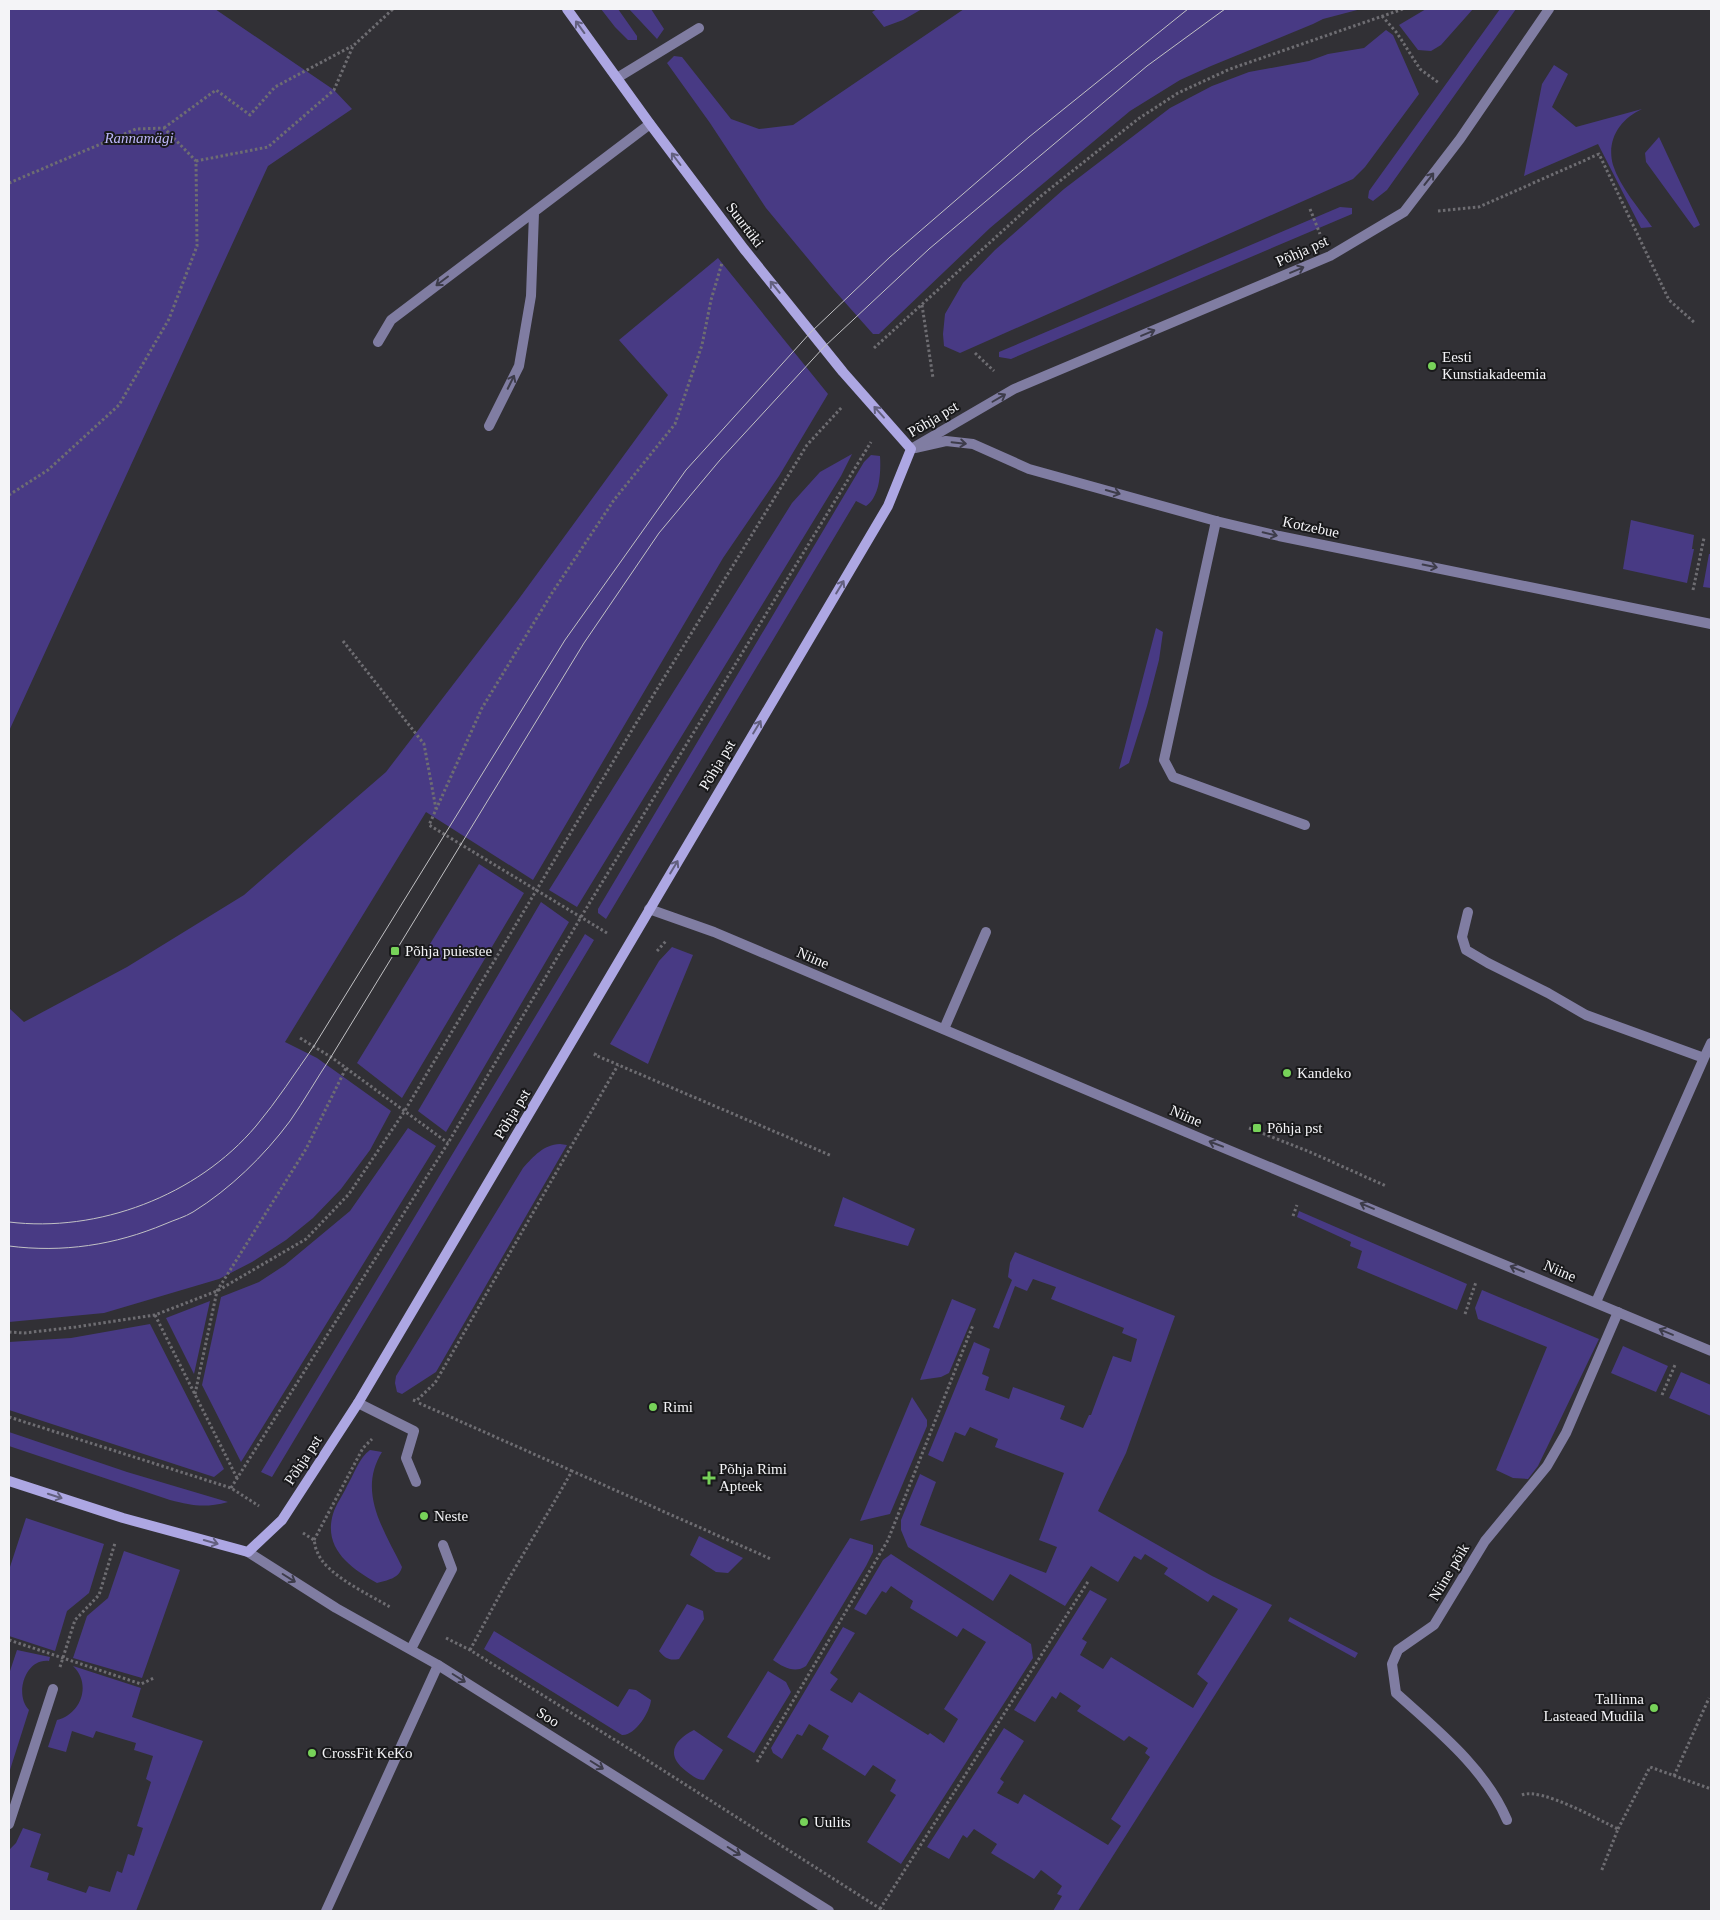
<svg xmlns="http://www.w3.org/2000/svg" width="1720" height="1920" viewBox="0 0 1720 1920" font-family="'Times New Roman',serif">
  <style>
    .green { fill: #483a84 }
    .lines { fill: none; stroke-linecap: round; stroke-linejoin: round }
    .path { stroke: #6e6d72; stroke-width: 3; stroke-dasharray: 2.5 2.5; stroke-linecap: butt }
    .service { stroke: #807da2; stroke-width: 10 }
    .minor { stroke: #807da2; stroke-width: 10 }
    .tertiary { stroke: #807da2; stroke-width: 10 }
    .secondary { stroke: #ada7e3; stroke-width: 10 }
    .tram { stroke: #c1c1c4; stroke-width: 1 }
    .oneway { stroke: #63607f }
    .oneway2 { stroke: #3d3c4a }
    .poi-dot { fill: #77d259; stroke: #19191b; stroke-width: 2 }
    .labels { text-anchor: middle; stroke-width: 4; stroke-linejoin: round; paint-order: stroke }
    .park-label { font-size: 15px; font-style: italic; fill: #bcb6f8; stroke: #19191b }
    .street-label { font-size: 15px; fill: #f4f4f7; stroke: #19191b }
    .poi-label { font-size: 15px; fill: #f4f4f7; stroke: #19191b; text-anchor: start }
  </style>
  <rect width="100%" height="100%" fill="#313035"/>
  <!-- green -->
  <path class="green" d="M9 9H215L334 90 352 109 268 166 9 731Z
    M601 9H618L637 36V40H628L615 27Z
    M629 9H651L664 29 657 39Z
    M877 9H922L903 20 884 27 872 12Z
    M964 9H1361L1323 19 1313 24 1211 66 1180 80 1130 111 990 228 879 334H873L834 290 766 208 710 123 667 63 674 56 682 57 731 119 759 129 793 125Z
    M1426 9H1473L1441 45 1431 51 1418 50 1399 25Z
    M1500 9H1516L1387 190 1373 201 1368 198 1369 191Z
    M1386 30 1393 35 1419 94 1365 167 1353 179 960 353 944 346 943 334 945 314 963 283 995 250 1064 189 1170 108 1212 86 1249 72 1309 61 1328 54 1364 48Z
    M1554 65 1568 74 1552 107 1576 127 1642 109C1620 119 1606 140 1613 165 1620 187 1639 208 1652 227L1641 228 1598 144 1524 176 1542 84Z
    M1659 137 1700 225 1694 228 1646 162 1645 153Z
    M1340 207 1352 208V214L1011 359 999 357V352Z
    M718 258 828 394 779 476 723 558 533 880 426 812 285 1042 317 1058 391 1111 370 1150 341 1189 313 1218 286 1240 252 1262 219 1279 104 1313 9 1322V1008L24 1022 127 967 244 895 386 772 518 600 668 395 619 340Z
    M852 454 841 476 577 907 549 890 792 503 820 472Z
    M871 455 880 456C881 472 880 497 866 506L856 501 606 919 598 913V909L864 462Z
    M1631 520 1694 535 1692 549H1694L1687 583 1623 569Z
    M1709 554H1711V588L1703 587Z
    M1156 628 1163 632 1159 660 1147 706 1129 763 1119 769Z
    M479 864 524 893 402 1098 357 1063Z
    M541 902 569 922 446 1132 418 1111Z
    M585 934 594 940 272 1477 261 1472Z
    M672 947 693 955 648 1064 610 1044 659 961Z
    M408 1128 436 1146 241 1462 202 1385 221 1297 259 1282 285 1265 350 1211Z
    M560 1144 567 1145 436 1372 402 1394 397 1392 395 1383 396 1376 523 1168C534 1156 543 1145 560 1144Z
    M843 1197 915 1229 908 1246 834 1226Z
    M1299 1211 1467 1284 1457 1310 1357 1268 1362 1251 1350 1246 1351 1242 1297 1217Z
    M1015 1252 1175 1316 1126 1453 1098 1511 1212 1576 1272 1605 1078 1911H1053L1062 1896 1057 1894 1062 1886 1041 1870 1034 1879 991 1853 997 1844 974 1829 967 1838 963 1835 949 1859 927 1847 1004 1728 1024 1741 1000 1779 1004 1782 997 1793 1018 1804 1024 1794 1108 1845 1121 1826 1111 1819 1150 1757 1145 1753 1148 1748 1129 1736 1124 1741 1077 1711 1081 1706 1060 1692 1056 1699 1052 1696 1035 1722 1014 1710 1090 1590 1107 1599 1082 1639 1087 1642 1080 1655 1103 1669 1111 1657 1193 1708 1208 1683 1197 1674 1238 1609 1213 1595 1208 1602 1164 1574 1168 1568 1145 1554 1141 1560 1134 1556 1118 1582 1091 1566 1065 1606 1010 1574 993 1601 908 1547 901 1530V1520L920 1474 936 1482 920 1525 1046 1573 1057 1547 1039 1540 1064 1473 995 1447 998 1439 970 1427 965 1436 955 1432 943 1462 928 1455 974 1342 990 1349 982 1374 989 1377 985 1390 1009 1399 1013 1387 1065 1406 1060 1419 1083 1428 1089 1415H1091L1113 1356 1131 1362 1137 1339 1122 1333 1124 1328 1051 1299 1056 1287 1033 1279 1027 1291 1015 1286 999 1329 993 1327 1012 1280 1008 1277 1010 1263Z
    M1482 1290 1599 1339 1538 1466 1528 1479 1513 1478 1496 1470 1547 1347 1478 1319 1475 1308Z
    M952 1299 976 1309 949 1373 941 1377 920 1380Z
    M210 1301 194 1374 166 1318Z
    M150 1324 224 1469 214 1477 9 1410V1342L71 1338Z
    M1623 1346 1668 1366 1656 1392 1611 1373Z
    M1681 1372 1711 1385V1416L1669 1398Z
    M912 1397 927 1420V1426L890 1514 860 1521Z
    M9 1432 127 1472 228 1502C205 1508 193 1506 170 1500L9 1446Z
    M370 1450 382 1452C357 1492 384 1530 402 1567 399 1579 387 1580 377 1583 350 1568 323 1548 333 1514 336 1504 343 1495 347 1486 354 1474 359 1458 370 1450Z
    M26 1518 104 1544 89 1593 67 1611 55 1651 9 1636V1570Z
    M699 1536 743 1558 728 1573 716 1572 690 1555Z
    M850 1538 873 1545V1552L866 1566 806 1666C795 1674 783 1667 773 1660Z
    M124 1551 180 1570 142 1678 73 1658 87 1616 108 1598Z
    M891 1554 1031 1644 1033 1658 901 1864 867 1842 896 1795 890 1791 896 1780 873 1765 865 1776 822 1749 829 1736 809 1724 802 1736 797 1734 782 1759 773 1753 771 1748 843 1627 855 1633 830 1673 838 1679 830 1690 852 1703 859 1692 928 1735 930 1733 944 1743 958 1719 944 1709 986 1642 963 1628 957 1637 910 1608 913 1601 891 1586 886 1593 882 1591 866 1615 854 1609 883 1560Z
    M687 1604 703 1611 704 1619 679 1659C669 1661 665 1658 659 1651Z
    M1290 1617 1358 1653 1355 1658 1288 1621Z
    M494 1631 618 1707 629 1689 636 1690 651 1700C650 1712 635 1736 622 1735L484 1649Z
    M17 1650 50 1657 49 1661C25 1658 14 1695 29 1710L9 1773V1674Z
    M73 1666 141 1688 132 1717 203 1741 136 1911H9V1850L16 1843 23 1828 41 1834 30 1867 49 1873 47 1880 86 1893 89 1886 110 1892 117 1871 122 1873 128 1854 134 1856 143 1828 137 1826 151 1782 146 1779 153 1756 134 1750 136 1743 96 1731 93 1738 72 1731 66 1752 48 1747 57 1720C81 1714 92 1684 73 1666Z
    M768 1671 786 1682 791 1692 754 1753 727 1737Z
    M694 1730 723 1750 704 1780C697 1780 691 1775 686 1771 665 1755 674 1740 694 1730Z"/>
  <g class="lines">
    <!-- path -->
    <path class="path" d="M1382 16 1397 33 1420 69 1439 83
      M164 128 216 90 250 115 275 87 352 46
      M196 161 268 147 334 90 353 46 393 9
      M9 183 136 129 164 128 196 161 197 246 169 319 119 405 48 470 9 495
      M1310 209 1320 234
      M1438 211 1479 207 1599 154 1669 300 1695 323
      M922 305 933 378
      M874 348 1041 196 1138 119 1178 93 1230 69 1403 9
      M975 353 994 371
      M1693 590 1704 538
      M343 641 424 744 436 809
      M607 933 429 825 482 708 552 593 614 500 675 424 702 345 711 300 722 263
      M657 951 666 941
      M300 1038 331 1057 448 1143
      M596 1053 595 1055 832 1156
      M1249 1128 1310 1152 1386 1186
      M1293 1216 1297 1205
      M1465 1314 1476 1282
      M155 1315 237 1478
      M9 1332 24 1333 76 1327 155 1315 217 1291 306 1239 349 1194 404 1112 635 725 807 445 842 407
      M195 1394 217 1291 306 1149 346 1068
      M1662 1395 1675 1365
      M413 1400 416 1401 435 1383 618 1065
      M419 1403 572 1471
      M9 1417 231 1488 259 1506
      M231 1488 448 1143 581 917 871 442
      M303 1533 314 1540C315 1543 315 1548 317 1551 324 1574 370 1595 390 1607
      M314 1540 363 1448 372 1439
      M446 1638 470 1650 639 1755 884 1911
      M9 1640 141 1684 154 1678
      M470 1650 505 1585 556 1499 572 1471 771 1559
      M60 1667 75 1620 99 1595 115 1543
      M757 1762 888 1540 973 1325
      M1674 1776 1709 1698
      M1522 1795C1541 1787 1599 1820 1618 1829L1601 1872
      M1618 1829 1650 1767 1711 1789
      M880 1909 1089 1580"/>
    <!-- service -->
    <path class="service" d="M617 78 699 28
      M378 342 391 320 650 124
      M489 426 519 366 531 296 534 213
      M1216 521 1164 760 1173 777 1305 825
      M1468 912 1462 937 1466 950 1488 963 1548 993 1586 1015 1704 1058 1711 1043
      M944 1029 986 932
      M1596 1302 1704 1058
      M358 1403 414 1431 406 1458 416 1482
      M411 1649 452 1569 443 1545
      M9 1824 53 1689
      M326 1911 438 1665"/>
    <!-- minor -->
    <path class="minor" d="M915 448 946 441 973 444 1029 469 1216 521 1279 536 1711 624
      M1507 1820C1485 1768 1437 1730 1396 1693L1392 1664 1398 1650 1434 1625 1485 1541 1547 1466 1566 1433 1618 1312"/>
    <!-- tertiary -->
    <path class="tertiary" d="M911 449 1014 389 1330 256 1404 212 1460 139 1549 9
      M649 909 714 932 1207 1141 1711 1351
      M248 1552 336 1608 438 1665 829 1911"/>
    <!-- secondary -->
    <path class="secondary" d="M9 1481 123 1518 248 1552 282 1520 358 1403 888 506 911 449 843 372 744 249 650 124 567 9"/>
    <!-- tram -->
    <path class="tram" d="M9 1222C98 1233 197 1196 256 1126 277 1101 295 1073 314 1046L565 640 686 470 811 332 890 257 1029 137 1188 9
      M9 1246C63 1253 115 1245 165 1224 174 1220 185 1217 193 1212 230 1189 264 1156 290 1121 304 1101 317 1078 331 1057L584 643 659 533 720 460 824 347 929 249 1147 66 1225 9"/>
  </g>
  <!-- one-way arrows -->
  <defs><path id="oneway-shaft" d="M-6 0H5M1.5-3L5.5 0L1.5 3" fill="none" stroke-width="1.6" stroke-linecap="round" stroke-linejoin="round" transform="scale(1.25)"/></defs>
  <g class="oneway">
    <use href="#oneway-shaft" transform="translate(580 27) rotate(-126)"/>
    <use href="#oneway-shaft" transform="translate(676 159) rotate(-127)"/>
    <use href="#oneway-shaft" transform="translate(775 287) rotate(-129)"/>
    <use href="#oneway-shaft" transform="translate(879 412) rotate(-132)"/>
    <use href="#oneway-shaft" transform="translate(840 587) rotate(-59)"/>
    <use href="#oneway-shaft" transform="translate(757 727) rotate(-59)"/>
    <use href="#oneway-shaft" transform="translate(674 867) rotate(-59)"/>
    <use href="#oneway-shaft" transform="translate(55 1496) rotate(18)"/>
    <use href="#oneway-shaft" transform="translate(211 1542) rotate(16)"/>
  </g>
  <g class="oneway2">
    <use href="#oneway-shaft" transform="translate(1429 179) rotate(-52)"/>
    <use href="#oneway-shaft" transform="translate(1297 270) rotate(-23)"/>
    <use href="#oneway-shaft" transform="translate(442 281) rotate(143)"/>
    <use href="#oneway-shaft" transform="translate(1148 333) rotate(-23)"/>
    <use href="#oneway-shaft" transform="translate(511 382) rotate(-64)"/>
    <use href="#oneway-shaft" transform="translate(999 398) rotate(-30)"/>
    <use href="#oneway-shaft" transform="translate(959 443) rotate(6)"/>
    <use href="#oneway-shaft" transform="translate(1113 492) rotate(16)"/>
    <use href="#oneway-shaft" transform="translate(1270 534) rotate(13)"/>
    <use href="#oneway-shaft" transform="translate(1430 566) rotate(11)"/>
    <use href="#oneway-shaft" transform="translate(1216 1144) rotate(-159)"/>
    <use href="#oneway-shaft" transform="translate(1367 1206) rotate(-157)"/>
    <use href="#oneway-shaft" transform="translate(1517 1269) rotate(-157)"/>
    <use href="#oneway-shaft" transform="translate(1666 1332) rotate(-157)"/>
    <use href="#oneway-shaft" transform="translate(289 1578) rotate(32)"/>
    <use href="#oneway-shaft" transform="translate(459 1678) rotate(32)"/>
    <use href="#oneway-shaft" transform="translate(597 1765) rotate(32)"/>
    <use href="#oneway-shaft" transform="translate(734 1851) rotate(32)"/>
  </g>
  <!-- markers -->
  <g class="poi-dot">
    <circle cx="1432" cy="366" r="5"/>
    <rect x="390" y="946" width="10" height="10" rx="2.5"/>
    <circle cx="1287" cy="1073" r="5"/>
    <rect x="1252" y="1123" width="10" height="10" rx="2.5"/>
    <circle cx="653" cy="1407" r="5"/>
    <path d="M706.5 1470.5h5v5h5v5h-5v5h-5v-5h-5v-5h5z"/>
    <circle cx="424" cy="1516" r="5"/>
    <circle cx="1654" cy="1708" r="5"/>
    <circle cx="312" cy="1753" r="5"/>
    <circle cx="804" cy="1822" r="5"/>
  </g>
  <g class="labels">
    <!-- park labels -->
    <g class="park-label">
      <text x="139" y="143">Rannamägi</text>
    </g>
    <!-- street labels -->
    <g class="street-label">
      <text transform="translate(745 225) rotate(53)" y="5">Suurtüki</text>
      <text transform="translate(1302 251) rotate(-24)" y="5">Põhja pst</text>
      <text transform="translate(933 419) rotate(-31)" y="5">Põhja pst</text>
      <text transform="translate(1311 527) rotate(12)" y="5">Kotzebue</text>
      <text transform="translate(717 765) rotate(-59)" y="5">Põhja pst</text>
      <text transform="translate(813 958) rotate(23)" y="5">Niine</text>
      <text transform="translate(512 1114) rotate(-59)" y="5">Põhja pst</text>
      <text transform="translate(1186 1116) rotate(23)" y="5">Niine</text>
      <text transform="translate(1560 1271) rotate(23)" y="5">Niine</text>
      <text transform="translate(303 1460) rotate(-57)" y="5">Põhja pst</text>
      <text transform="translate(1449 1572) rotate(-59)" y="5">Niine põik</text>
      <text transform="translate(548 1717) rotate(32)" y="5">Soo</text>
    </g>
    <!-- poi labels -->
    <g class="poi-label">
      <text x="1442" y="362">Eesti<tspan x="1442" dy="17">Kunstiakadeemia</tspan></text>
      <text x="405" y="956">Põhja puiestee</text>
      <text x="1297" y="1078">Kandeko</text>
      <text x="1267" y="1133">Põhja pst</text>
      <text x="663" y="1412">Rimi</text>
      <text x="719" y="1474">Põhja Rimi<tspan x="719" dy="17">Apteek</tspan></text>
      <text x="434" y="1521">Neste</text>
      <text x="1644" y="1704" text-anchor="end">Tallinna<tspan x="1644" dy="17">Lasteaed Mudila</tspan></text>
      <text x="322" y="1758">CrossFit KeKo</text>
      <text x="814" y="1827">Uulits</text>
    </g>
  </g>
  <!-- border -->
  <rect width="1720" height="1920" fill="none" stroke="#f4f4f7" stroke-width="20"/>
</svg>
